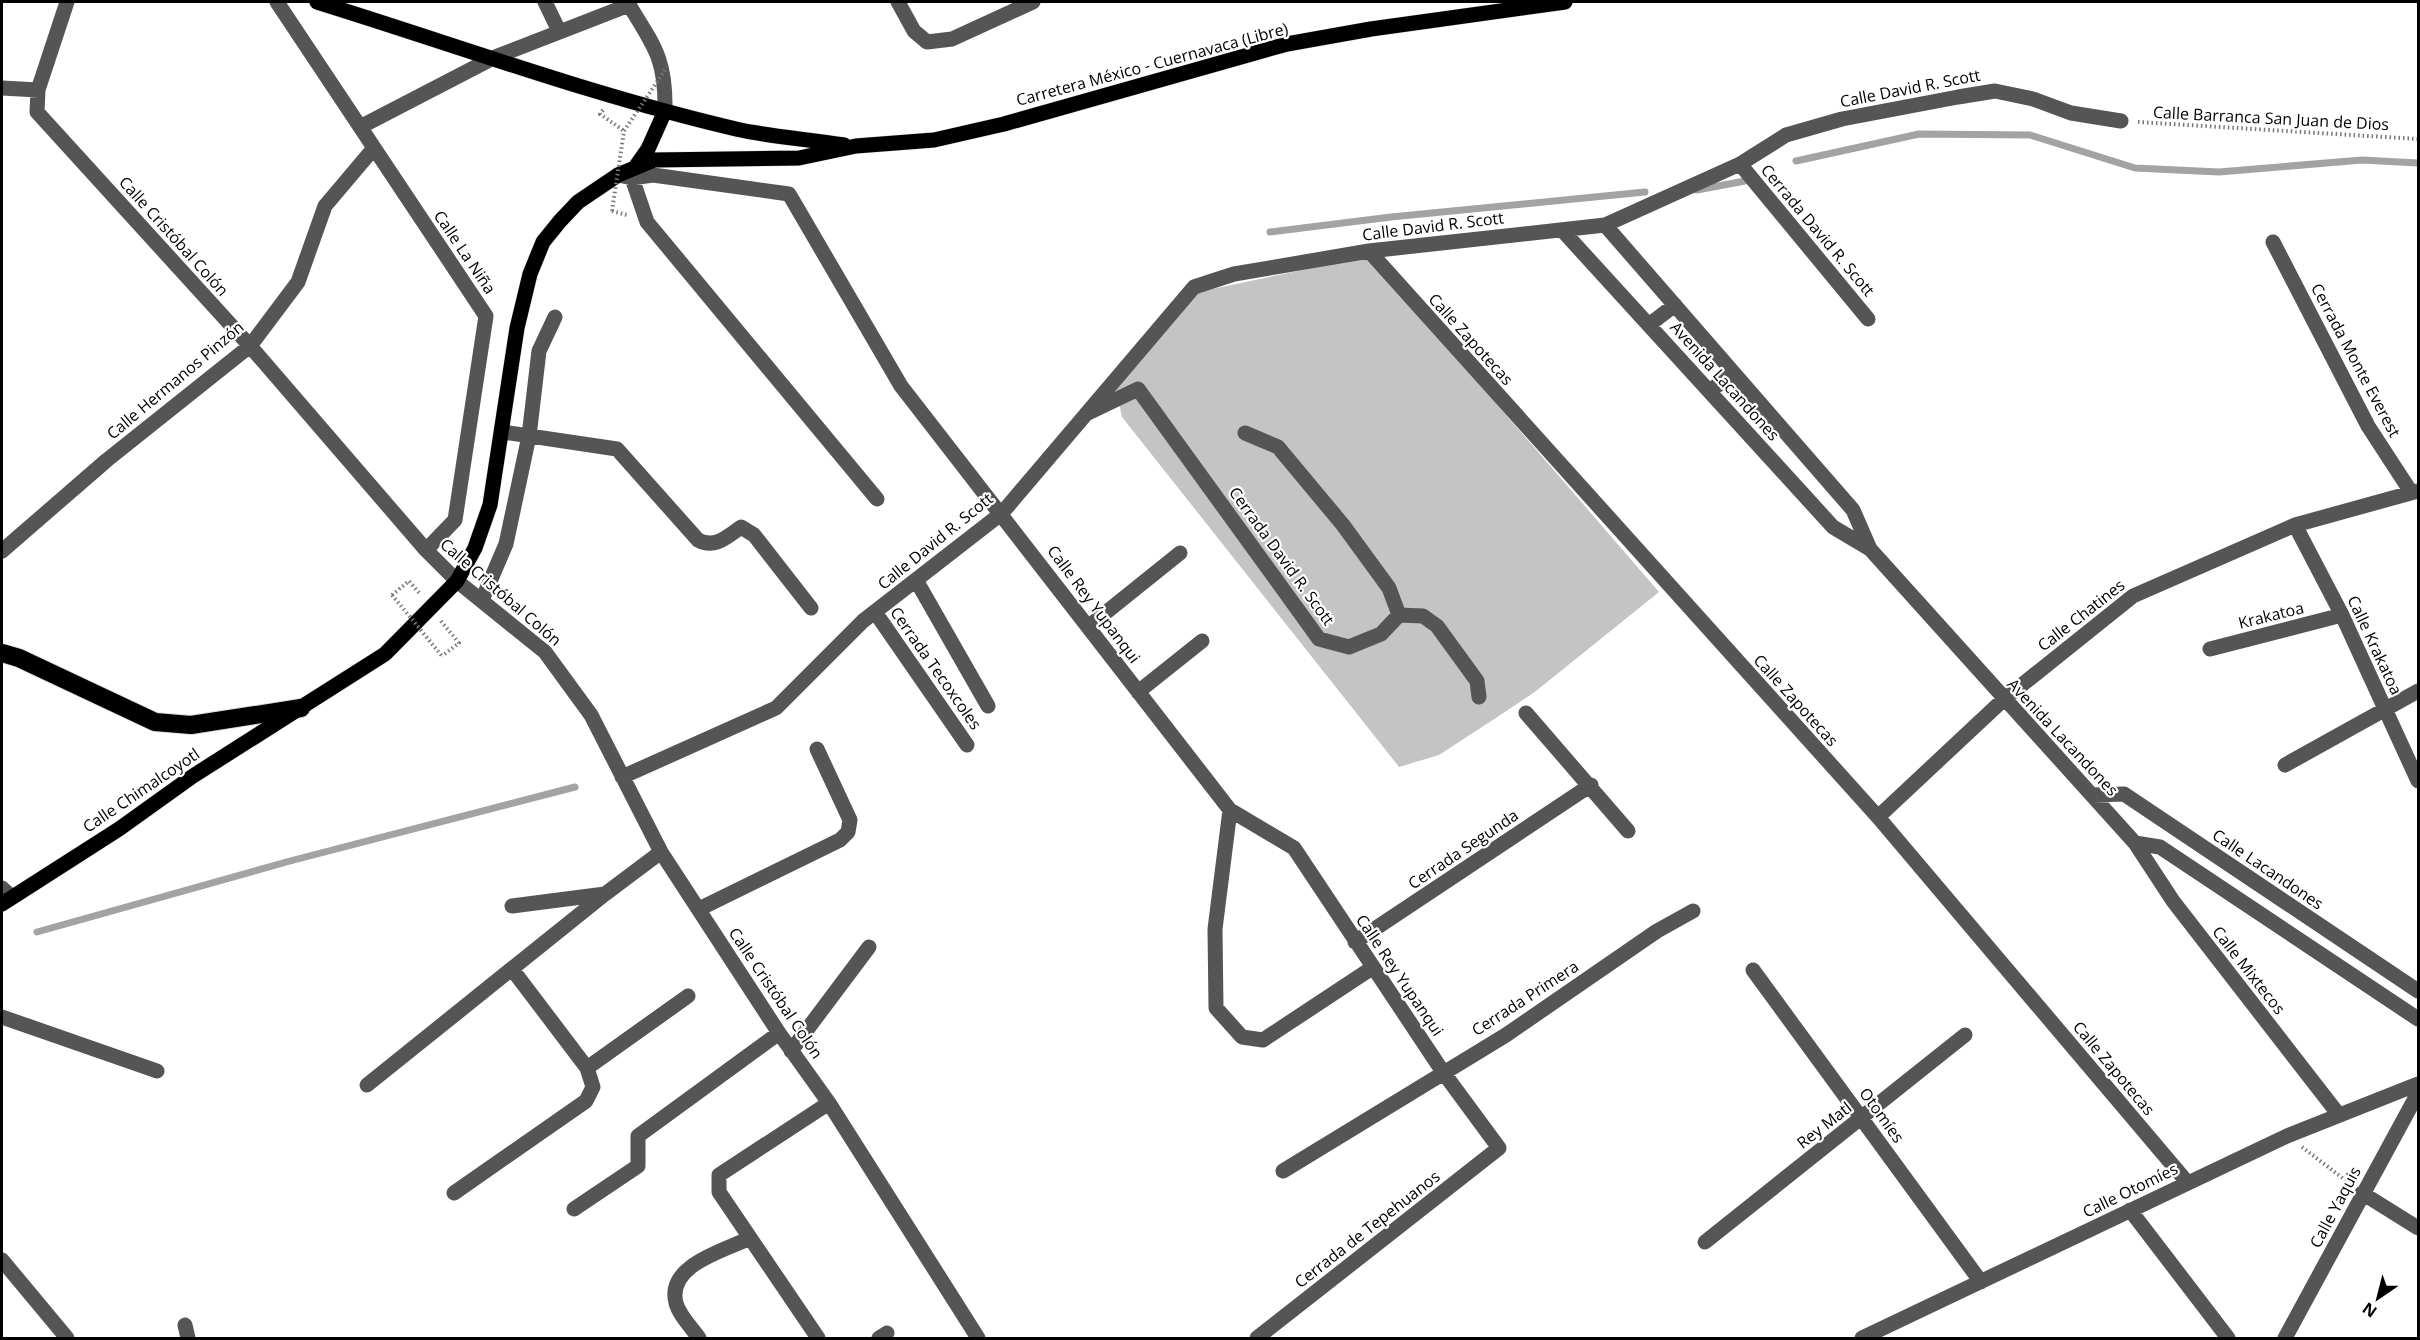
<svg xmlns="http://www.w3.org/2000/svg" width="2420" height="1340" viewBox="0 0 2420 1340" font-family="'Open Sans',sans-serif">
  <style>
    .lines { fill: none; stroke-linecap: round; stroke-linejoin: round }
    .stream { stroke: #a3a3a3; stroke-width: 7 }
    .building { fill: #c4c4c4 }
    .major-casing { stroke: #dbdbdb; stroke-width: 16 }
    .highway-casing { stroke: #dbdbdb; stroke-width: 20 }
    .path { stroke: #777; stroke-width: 4; stroke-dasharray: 1.5 3; stroke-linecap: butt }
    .minor { stroke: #555; stroke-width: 15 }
    .major { stroke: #000; stroke-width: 15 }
    .highway { stroke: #000; stroke-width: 18 }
    .path-bridge { stroke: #777; stroke-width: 4; stroke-dasharray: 1.5 3; stroke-linecap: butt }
    .labels { text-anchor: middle; stroke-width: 4.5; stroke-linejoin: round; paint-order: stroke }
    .street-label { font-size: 16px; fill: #000; stroke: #fff }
  </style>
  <rect width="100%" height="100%" fill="#fff"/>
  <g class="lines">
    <!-- stream -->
    <path class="stream" d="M1796 161 1919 134 2030 135 2135 168 2219 172 2362 160 2418 163
      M1697 190 1745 181
      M1270 232 1391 217 1645 192
      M37 932 290 861 575 787"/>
  </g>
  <!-- building -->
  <path class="building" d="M1369 256 1659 592 1536 691 1505 712 1439 755 1399 767 1122 417 1115 385 1198 292Z"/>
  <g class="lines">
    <defs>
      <path id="major" d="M317 2C456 45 594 96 736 129 771 137 808 139 844 145
        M636 166 648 149 665 111
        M2 904 119 829 193 776 385 654 457 581 475 548 490 505 517 328 530 274 543 242 560 221 578 202 618 175 654 160 799 158 856 146 934 140 1004 124 1287 44 1371 29 1565 2"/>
      <path id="highway" d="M2 653 19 658 155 722 191 725 301 708"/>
    </defs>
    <!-- major casing -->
    <use href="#major" class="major-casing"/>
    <!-- highway casing -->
    <use href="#highway" class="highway-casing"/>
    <!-- path -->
    <path class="path" d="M603 110 600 114 624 131
      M2138 122 2418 139
      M612 211 627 215
      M392 595 409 581 420 594
      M441 621 459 643 442 656
      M2302 1147 2349 1183"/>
    <!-- minor -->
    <path class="minor" d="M67 2 38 90 37 112 250 346 426 550 457 581 545 652 591 715 661 852 779 1033 829 1103 978 1338
      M277 2 486 316 455 520 426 550
      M545 2 559 31
      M630 2 629 5C655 47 666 60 665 111
      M898 2 914 31 927 42 952 39 1033 2
      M2 88 38 90
      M360 127 495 57 629 5
      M1740 164 1868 319
      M618 175 632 178 653 175 789 194 901 386 1230 810 1294 848 1443 1072 1499 1148 1257 1338
      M632 178 647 222 877 499
      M1605 225 1853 510 1870 549 2135 843 2173 901 2339 1115
      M1562 230 1833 527 1870 549
      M2273 242 2368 426 2411 492
      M1369 251 1878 817 2187 1182
      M1650 324 1675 305
      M1710 391 1733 373
      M1088 413 1138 389 1319 639 1349 647 1381 634 1399 615 1389 588 1343 525 1278 447 1245 433
      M503 432 617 449 698 540C715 549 727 537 741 527L754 535 811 608
      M2295 525 2342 615 2418 781
      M2 551 107 460 250 346 298 282 325 206 374 148
      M916 580 988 706
      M482 600 506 544 529 436 539 351 555 317
      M875 612 967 745
      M1399 615 1423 616 1437 626 1477 681 1479 697
      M1089 626 1180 553
      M2210 649 2342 615
      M1138 692 1202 641
      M1526 713 1628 831
      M2285 765 2418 691
      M622 777 776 708 863 621 1002 513 1194 287 1234 274 1369 251 1605 225 1740 164 1786 135 1842 119 1958 97 1995 91 2033 99 2071 113 2121 121
      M2093 795 2124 794 2418 991
      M1230 810 1215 929 1216 1008 1242 1037 1263 1040 1372 968
      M1878 817 2003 700 2133 596 2295 525 2418 491
      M2135 843 2160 847 2418 1019
      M2 888 12 897
      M512 906 605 894
      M699 909 840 840 848 832 850 820 817 749
      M1355 942 1591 785
      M1753 970 1981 1282
      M2 1017 157 1071
      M791 1051 869 947
      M587 1068 688 996
      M367 1085 605 894 661 852
      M1283 1171 1506 1035 1657 931 1693 911
      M454 1193 586 1101 593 1087 587 1068 512 969
      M2362 1193 2418 1228
      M574 1209 638 1166V1136L779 1033
      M2130 1210 2228 1338
      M1705 1242 1965 1035
      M2 1260 67 1338
      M185 1325 188 1338
      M699 1338C692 1328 679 1315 676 1303 666 1265 724 1251 750 1238
      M818 1338 719 1192V1175L829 1103
      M879 1338 887 1333
      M1862 1338 2287 1136 2418 1084
      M2285 1338 2418 1093"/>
    <!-- major -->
    <use href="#major" class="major"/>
    <!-- highway -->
    <use href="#highway" class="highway"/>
    <!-- path-bridge -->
    <path class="path-bridge" d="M612 211 624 131 667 67
      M392 595 442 656"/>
  </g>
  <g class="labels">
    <!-- street labels -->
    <g class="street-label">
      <text transform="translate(1152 64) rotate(-15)" y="6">Carretera México - Cuernavaca (Libre)</text>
      <text transform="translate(1910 88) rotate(-11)" y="6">Calle David R. Scott</text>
      <text transform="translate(2271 118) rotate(3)" y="6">Calle Barranca San Juan de Dios</text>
      <text transform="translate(1433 226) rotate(-7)" y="6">Calle David R. Scott</text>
      <text transform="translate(1818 230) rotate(50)" y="6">Cerrada David R. Scott</text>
      <text transform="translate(174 236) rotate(48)" y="6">Calle Cristóbal Colón</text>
      <text transform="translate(465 252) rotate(56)" y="6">Calle La Niña</text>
      <text transform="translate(1471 339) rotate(48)" y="6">Calle Zapotecas</text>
      <text transform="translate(2356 360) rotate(62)" y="6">Cerrada Monte Everest</text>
      <text transform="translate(175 380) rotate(-40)" y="6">Calle Hermanos Pinzón</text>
      <text transform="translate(1725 381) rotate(48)" y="6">Avenida Lacandones</text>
      <text transform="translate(935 541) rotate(-39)" y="6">Calle David R. Scott</text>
      <text transform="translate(1282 556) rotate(54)" y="6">Cerrada David R. Scott</text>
      <text transform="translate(501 592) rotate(41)" y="6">Calle Cristóbal Colón</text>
      <text transform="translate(1094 604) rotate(53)" y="6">Calle Rey Yupanqui</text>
      <text transform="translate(2081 615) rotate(-38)" y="6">Calle Chatines</text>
      <text transform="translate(2271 615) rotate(-14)" y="6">Krakatoa</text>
      <text transform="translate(2375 645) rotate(65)" y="6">Calle Krakatoa</text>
      <text transform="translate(936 668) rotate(55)" y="6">Cerrada Tecoxcoles</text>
      <text transform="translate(1796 700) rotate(48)" y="6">Calle Zapotecas</text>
      <text transform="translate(2063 737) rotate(47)" y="6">Avenida Lacandones</text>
      <text transform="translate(141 790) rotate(-34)" y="6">Calle Chimalcoyotl</text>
      <text transform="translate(1463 849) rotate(-34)" y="6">Cerrada Segunda</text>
      <text transform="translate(2268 869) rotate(34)" y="6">Calle Lacandones</text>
      <text transform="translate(2249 970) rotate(52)" y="6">Calle Mixtecos</text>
      <text transform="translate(1400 975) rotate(56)" y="6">Calle Rey Yupanqui</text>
      <text transform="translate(776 993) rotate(56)" y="6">Calle Cristóbal Colón</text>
      <text transform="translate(1525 998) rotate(-33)" y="6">Cerrada Primera</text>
      <text transform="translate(2114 1068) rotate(50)" y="6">Calle Zapotecas</text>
      <text transform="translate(1882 1115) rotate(54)" y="6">Otomíes</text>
      <text transform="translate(1824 1125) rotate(-38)" y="6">Rey Matl</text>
      <text transform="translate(2130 1190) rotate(-26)" y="6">Calle Otomíes</text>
      <text transform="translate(2335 1207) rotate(-62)" y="6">Calle Yaquis</text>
      <text transform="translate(1367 1229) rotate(-38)" y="6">Cerrada de Tepehuanos</text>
    </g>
  </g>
  <!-- border -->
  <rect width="2420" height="1340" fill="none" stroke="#000000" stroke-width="6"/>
  <!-- north arrow -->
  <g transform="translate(2378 1298) rotate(215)" stroke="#ffffff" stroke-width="4.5" paint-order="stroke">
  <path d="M0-4.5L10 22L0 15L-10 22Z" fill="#000000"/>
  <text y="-9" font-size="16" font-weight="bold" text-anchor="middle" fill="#000000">N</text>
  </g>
</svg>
